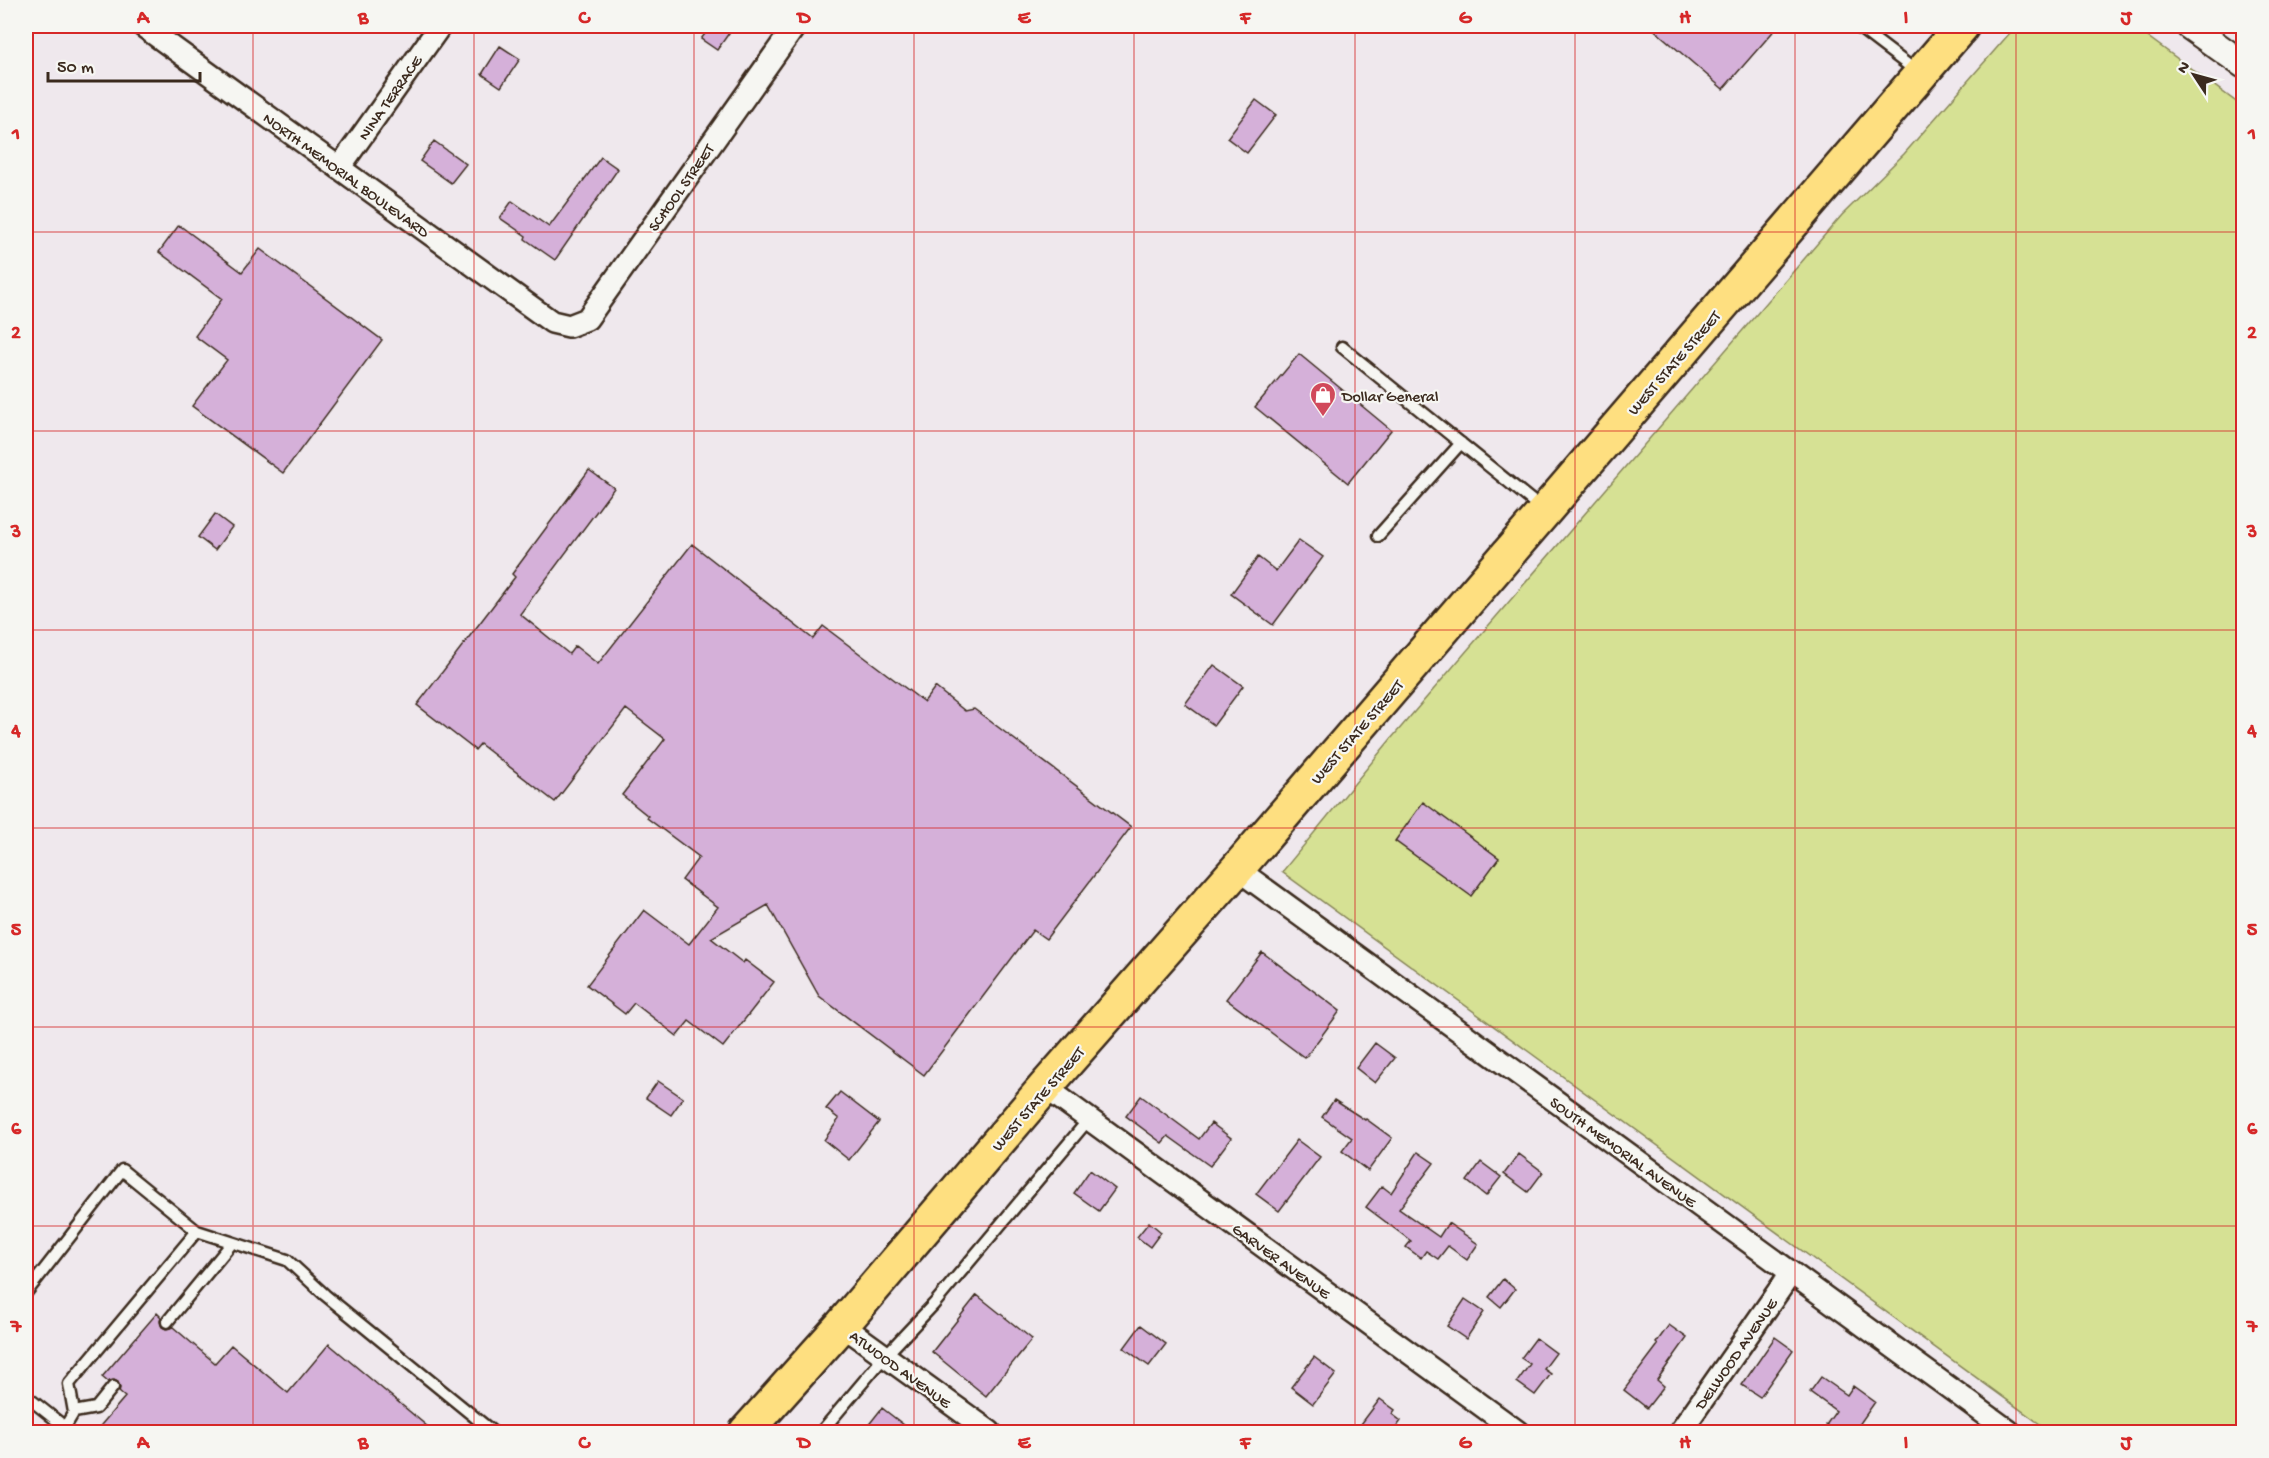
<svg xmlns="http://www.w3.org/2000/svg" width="2269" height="1458" viewBox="0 0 2269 1458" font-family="'Gochi Hand',sans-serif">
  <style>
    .green { fill: #d6e194; stroke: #888659; stroke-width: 1.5 }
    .building { fill: #d5b0d9; stroke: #3b2a1e; stroke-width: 1.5 }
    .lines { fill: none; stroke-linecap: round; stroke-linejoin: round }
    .service-casing { stroke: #3b2a1e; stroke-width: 15 }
    .minor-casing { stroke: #3b2a1e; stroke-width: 26 }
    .tertiary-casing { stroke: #3b2a1e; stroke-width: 30 }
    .primary-casing { stroke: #3b2a1e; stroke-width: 38 }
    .service { stroke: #f6f6f2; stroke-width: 10 }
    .minor { stroke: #f6f6f2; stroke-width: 21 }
    .tertiary { stroke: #f6f6f2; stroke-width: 26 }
    .primary { stroke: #fedf80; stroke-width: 33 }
    .grid { fill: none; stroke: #d62828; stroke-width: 1.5; stroke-opacity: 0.55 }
    .labels { text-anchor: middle; stroke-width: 4.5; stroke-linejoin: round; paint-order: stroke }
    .street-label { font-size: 16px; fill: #3b2a1e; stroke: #f6f6f2 }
    .poi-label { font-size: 16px; fill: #3b2a1e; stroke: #f6f6f2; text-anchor: start }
    .neatline { fill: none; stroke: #d62828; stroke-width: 2 }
    .grid-label { font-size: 20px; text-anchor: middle; font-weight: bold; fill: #d62828 }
  </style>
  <rect width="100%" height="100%" fill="#efe8ed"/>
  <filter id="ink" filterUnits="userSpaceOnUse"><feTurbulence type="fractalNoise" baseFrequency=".0167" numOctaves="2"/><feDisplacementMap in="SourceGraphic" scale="12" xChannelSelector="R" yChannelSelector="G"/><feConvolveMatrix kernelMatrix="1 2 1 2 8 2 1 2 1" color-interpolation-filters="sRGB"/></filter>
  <g filter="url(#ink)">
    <!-- green -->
    <path class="green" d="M2016 26H2133L2243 107V1432H2051L1282 872 1390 740 1842 215 1904 154Z"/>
    <!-- building -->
    <path class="building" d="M711 26H734L717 50 701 39Z
      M1650 26H1778L1723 89Z
      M500 46 520 59 501 87 482 74Z
      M1256 100 1276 115 1247 153 1227 138Z
      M434 141 466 164 451 183 420 161Z
      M601 157 618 169 555 260 525 239 526 236 500 218 512 201 549 227Z
      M179 225 242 272 260 249 382 340 283 473 192 406 227 360 195 336 222 299 159 252Z
      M1299 354 1391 430 1348 483 1255 407Z
      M589 470 614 488 520 614 569 654 575 646 598 664 692 544 813 639 823 626 924 702 935 687 965 711 974 709 1131 827 1046 939 1033 930 924 1075 819 996 768 905 711 938 743 963 745 960 774 982 723 1047 689 1021 677 1036 634 1003 625 1014 587 985 644 910 689 944 718 907 682 880 699 857 647 818 648 816 622 795 665 739 626 709 555 802 480 744 475 750 417 705 515 577 512 574Z
      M215 514 232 527 215 550 198 537Z
      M1299 540 1323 557 1273 625 1231 594 1258 557 1276 571Z
      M1214 665 1243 686 1214 725 1185 704Z
      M1423 802 1499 858 1471 896 1395 841Z
      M1262 952 1340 1011 1305 1058 1226 999Z
      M1375 1043 1395 1058 1375 1083 1356 1068Z
      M658 1081 683 1098 671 1115 646 1098Z
      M840 1092 879 1122 849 1160 824 1140 839 1119 826 1109Z
      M1141 1096 1199 1139 1211 1123 1231 1138 1210 1166 1168 1136 1162 1143 1126 1116Z
      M1334 1100 1365 1120 1366 1119 1392 1138 1368 1171 1342 1151 1352 1138 1322 1117Z
      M1297 1140 1320 1157 1279 1211 1256 1194Z
      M1418 1152 1434 1163 1399 1209 1439 1237 1448 1223 1478 1244 1467 1260 1448 1246 1438 1259 1426 1251 1421 1258 1406 1247 1411 1241 1366 1207 1382 1186 1391 1193Z
      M1519 1154 1543 1172 1528 1192 1504 1174Z
      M1481 1162 1501 1177 1486 1196 1467 1181Z
      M1090 1170 1115 1189 1099 1211 1074 1193Z
      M1149 1222 1161 1232 1150 1247 1137 1237Z
      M1503 1279 1515 1289 1501 1307 1489 1297Z
      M977 1295 1032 1339 986 1396 932 1352Z
      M1465 1299 1484 1312 1466 1339 1447 1326Z
      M157 1313 161 1317 160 1321 162 1327 166 1329 173 1327 215 1363 231 1345 288 1393 329 1344 434 1432H95L125 1397 119 1392 120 1388 118 1382 114 1380 108 1382 102 1377Z
      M1141 1325 1166 1344 1149 1366 1124 1348Z
      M1669 1325 1687 1338 1657 1380 1664 1386 1647 1408 1624 1390 1658 1345 1656 1343Z
      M1775 1337 1793 1350 1760 1397 1742 1385Z
      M1536 1338 1556 1353 1544 1369 1551 1374 1535 1395 1517 1382 1530 1364 1521 1358Z
      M1314 1357 1336 1374 1313 1404 1291 1387Z
      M1821 1377 1847 1395 1853 1386 1875 1402 1854 1432H1836L1826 1425 1836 1411 1810 1392Z
      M1380 1399 1395 1410 1392 1414 1401 1421 1393 1432H1355Z
      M882 1408 913 1432H863Z"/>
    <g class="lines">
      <defs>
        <path id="service" d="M1857 26 1912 68
          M1342 347 1542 509
          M1378 536 1461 443
          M26 1293 122 1170 197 1231
          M167 1322 232 1243
          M26 1396 65 1427
          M74 1412 96 1408 113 1387
          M62 1432 74 1412 69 1384 197 1231 287 1260 325 1295 493 1432
          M821 1432 885 1356 934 1304 1089 1119"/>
        <path id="minor" d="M143 26 552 322 569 326 587 319 795 26
          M339 168 440 26
          M1237 869 2010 1432
          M1045 1087 1518 1432
          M842 1325 990 1432
          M1680 1432 1791 1273"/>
        <path id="tertiary" d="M2189 26 2244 65"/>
        <path id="primary" d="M746 1432 842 1325 1045 1087 1237 869 1962 26"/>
      </defs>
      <!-- service casing -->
      <use href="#service" class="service-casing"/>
      <!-- minor casing -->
      <use href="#minor" class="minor-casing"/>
      <!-- tertiary casing -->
      <use href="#tertiary" class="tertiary-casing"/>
      <!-- primary casing -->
      <use href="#primary" class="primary-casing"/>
      <!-- service -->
      <use href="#service" class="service"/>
      <!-- minor -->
      <use href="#minor" class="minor"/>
      <!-- tertiary -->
      <use href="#tertiary" class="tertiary"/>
      <!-- primary -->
      <use href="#primary" class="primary"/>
    </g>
  </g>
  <!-- grid -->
  <path class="grid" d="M253 26V1432M474 26V1432M694 26V1432M914 26V1432M1134 26V1432M1355 26V1432M1575 26V1432M1795 26V1432M2016 26V1432M26 232H2244M26 431H2244M26 630H2244M26 828H2244M26 1027H2244M26 1226H2244"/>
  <!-- icons -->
  <defs>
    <symbol id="shop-pin" viewBox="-11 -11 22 30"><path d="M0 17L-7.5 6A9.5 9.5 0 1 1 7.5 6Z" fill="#d1495b" stroke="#f6f6f2"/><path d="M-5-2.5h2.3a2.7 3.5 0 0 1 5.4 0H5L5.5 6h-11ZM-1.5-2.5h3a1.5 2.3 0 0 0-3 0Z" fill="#fff"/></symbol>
  </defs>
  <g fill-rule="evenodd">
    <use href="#shop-pin" x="1308" y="380" width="30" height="40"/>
  </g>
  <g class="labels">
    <!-- street labels -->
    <g class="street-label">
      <text transform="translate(389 97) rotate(-55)" y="6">NINA TERRACE</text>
      <text transform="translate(347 174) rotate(36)" y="6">NORTH MEMORIAL BOULEVARD</text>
      <text transform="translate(680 187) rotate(-55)" y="6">SCHOOL STREET</text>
      <text transform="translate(1673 362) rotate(-49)" y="6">WEST STATE STREET</text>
      <text transform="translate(1356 731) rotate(-49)" y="6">WEST STATE STREET</text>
      <text transform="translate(1037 1098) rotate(-49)" y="6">WEST STATE STREET</text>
      <text transform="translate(1624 1151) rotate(36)" y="6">SOUTH MEMORIAL AVENUE</text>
      <text transform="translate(1282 1260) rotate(36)" y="6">GARVER AVENUE</text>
      <text transform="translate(1735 1353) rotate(-55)" y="6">DELWOOD AVENUE</text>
      <text transform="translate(901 1368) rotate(36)" y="6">ATWOOD AVENUE</text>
    </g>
    <!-- poi labels -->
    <g class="poi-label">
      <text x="1342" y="401">Dollar General</text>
    </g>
  </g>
  <!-- margin -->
  <rect width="2269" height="1458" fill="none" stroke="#f6f6f2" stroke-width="66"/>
  <!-- north arrow -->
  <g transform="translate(2194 75) rotate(306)" stroke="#f6f6f2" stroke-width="4.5" paint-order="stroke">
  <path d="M0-4.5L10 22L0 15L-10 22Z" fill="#3b2a1e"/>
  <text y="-9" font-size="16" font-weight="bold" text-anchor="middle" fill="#3b2a1e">N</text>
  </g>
  <!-- scale -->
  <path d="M48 72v9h152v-9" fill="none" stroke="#3b2a1e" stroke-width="3"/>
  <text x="57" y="72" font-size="18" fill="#3b2a1e" stroke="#f6f6f2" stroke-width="4.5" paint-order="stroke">50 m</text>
  <rect x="33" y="33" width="2203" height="1392" class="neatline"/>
  <g class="grid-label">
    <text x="143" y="23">A</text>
    <text x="363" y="23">B</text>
    <text x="584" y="23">C</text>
    <text x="804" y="23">D</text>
    <text x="1024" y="23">E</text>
    <text x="1245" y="23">F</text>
    <text x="1465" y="23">G</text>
    <text x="1685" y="23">H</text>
    <text x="1906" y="23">I</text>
    <text x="2126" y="23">J</text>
    <text x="16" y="139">1</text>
    <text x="2252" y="139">1</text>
    <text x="16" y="338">2</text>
    <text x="2252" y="338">2</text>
    <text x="16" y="537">3</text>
    <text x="2252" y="537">3</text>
    <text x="16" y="736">4</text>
    <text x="2252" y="736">4</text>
    <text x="16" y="935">5</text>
    <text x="2252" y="935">5</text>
    <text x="16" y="1134">6</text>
    <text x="2252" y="1134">6</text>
    <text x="16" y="1332">7</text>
    <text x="2252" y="1332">7</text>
    <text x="143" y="1448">A</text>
    <text x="363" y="1448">B</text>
    <text x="584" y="1448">C</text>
    <text x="804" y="1448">D</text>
    <text x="1024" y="1448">E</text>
    <text x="1245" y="1448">F</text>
    <text x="1465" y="1448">G</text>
    <text x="1685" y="1448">H</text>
    <text x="1906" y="1448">I</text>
    <text x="2126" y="1448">J</text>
  </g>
</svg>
